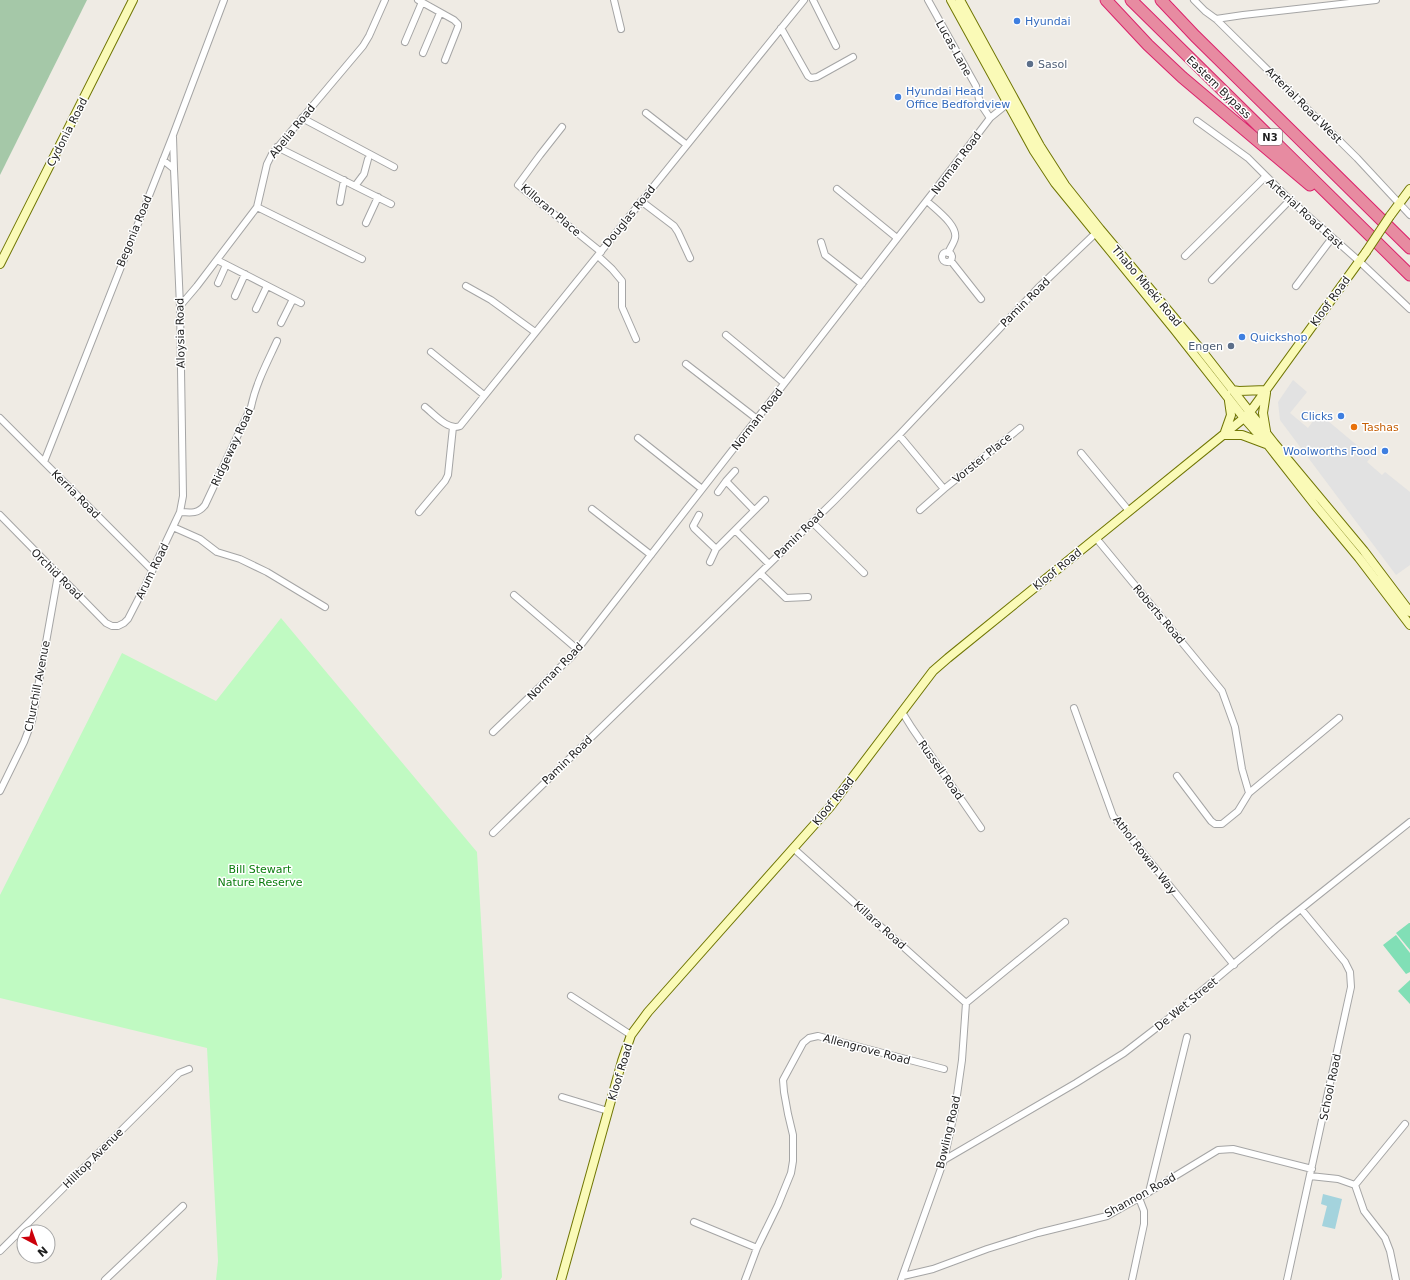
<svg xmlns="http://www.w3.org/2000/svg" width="1410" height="1280" viewBox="0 0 1410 1280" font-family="'DejaVu Sans',sans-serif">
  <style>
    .cemetery { fill: #a5c8a8 }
    .park { fill: #c0fac2 }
    .pitch { fill: #81dfb6 }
    .parking { fill: #e2e2e2 }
    .water { fill: #a4d3dd }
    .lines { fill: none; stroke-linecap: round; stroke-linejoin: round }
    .street-casing { stroke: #a5a5a5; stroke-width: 8 }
    .secondary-casing { stroke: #707604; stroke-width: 10 }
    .highway-casing { stroke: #db236c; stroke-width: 13 }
    .street { stroke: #fff; stroke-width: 6 }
    .secondary { stroke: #fafab7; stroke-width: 8 }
    .highway { stroke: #e78ba1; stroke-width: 11 }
    .secondary-bridge-casing { stroke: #707604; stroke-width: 10; stroke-linecap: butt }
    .secondary-bridge { stroke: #fafab7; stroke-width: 8 }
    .shop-dot { fill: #3f7fe0; stroke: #fff; stroke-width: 1.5 }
    .service-dot { fill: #5c6f8a; stroke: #fff; stroke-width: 1.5 }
    .food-dot { fill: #e8710a; stroke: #fff; stroke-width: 1.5 }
    .labels { text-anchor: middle; stroke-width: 3; stroke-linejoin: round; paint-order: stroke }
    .shield { fill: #fff; stroke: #626262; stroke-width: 1 }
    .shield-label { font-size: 10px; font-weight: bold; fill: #1e1e1e }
    .shop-label { font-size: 11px; fill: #366cbe; stroke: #fff; text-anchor: start }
    .street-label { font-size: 11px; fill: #1e1e1e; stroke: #fff }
    .service-label { font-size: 11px; fill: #4e5e75; stroke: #fff; text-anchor: start }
    .food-label { font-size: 11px; fill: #c56008; stroke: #fff; text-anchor: start }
    .park-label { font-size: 11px; fill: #0b7d0e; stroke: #fff }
  </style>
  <rect width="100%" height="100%" fill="#efebe4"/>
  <!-- cemetery -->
  <path class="cemetery" d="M0 0H87L0 175Z"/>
  <!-- park -->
  <path class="park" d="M281 618 477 852 502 1277 500 1280H216L218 1261 207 1048 0 998V895L122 653 216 701Z"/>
  <!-- pitch -->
  <path class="pitch" d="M1409 923H1410V950L1396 933Z
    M1396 935 1410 953V972L1406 974 1383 945Z
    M1410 980V1004L1398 991Z"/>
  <!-- parking -->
  <path class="parking" d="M1293 380 1307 392 1290 413 1308 428 1316 417 1322 416 1371 457 1367 462 1382 475 1385 472 1410 492V565L1396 575 1280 420 1278 402Z"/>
  <!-- water -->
  <path class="water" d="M1323 1194 1342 1199 1335 1229 1322 1226 1327 1206 1321 1204Z"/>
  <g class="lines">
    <defs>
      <path id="street" d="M418 0 454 20 458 24V27L445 60
        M614 0 621 29
        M813 0 836 46
        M928 0 976 86 980 103 990 118
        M1194 0 1205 11 1216 19 1357 158 1410 215
        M1216 19 1243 15 1376 0
        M781 28 808 76 811 78 817 77 853 57
        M405 42 422 2
        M423 53 440 13
        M646 113 687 145
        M302 118 394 167
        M1197 121 1248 158 1290 200 1359 261 1410 309
        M562 127 540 155 518 185 601 252
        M173 137 174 169
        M277 147 391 204
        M355 186 364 174 368 159
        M837 189 897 238
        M641 201 674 226 678 232 690 258
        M927 201C935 209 958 225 955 238 954 243 950 248 948 253
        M340 202 344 180
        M257 207 362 259
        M366 223 378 197
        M821 242 825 255 862 284
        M942 257a5 5 0 1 1 10 0a5 5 0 1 1-10 0Z
        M598 256 612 269 622 281V307L636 339
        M1185 256 1265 177
        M217 260 301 303
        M951 261 981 299
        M1212 280 1290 200
        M218 283 226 265
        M466 286 491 300 535 332
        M1296 286 1332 238
        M235 296 245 274
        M180 306 197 286 257 207 267 164 272 154 363 46 369 36 385 0
        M256 309 267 286
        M281 323 293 299
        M726 335 784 383
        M431 352 484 395
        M686 364 757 419
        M425 407C434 414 448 431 460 426L804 0
        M0 418 152 570
        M899 435 944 489 1020 428
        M638 438 702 489
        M1081 453 1129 511
        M44 462 173 135 224 0
        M726 481 735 471
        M718 492 726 481 754 510
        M592 509 651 555
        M920 510 944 489
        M180 512C191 513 198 514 205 505L251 407C256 383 267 363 277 341
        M419 512 445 481 448 475 453 427
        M0 515 106 623 112 626H118L124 623 128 619 145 586 180 512 183 496 180 306 174 169 163 160
        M699 515 693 526 694 528 716 549
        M812 522 864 573
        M173 527 200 539 217 552 240 559 267 572 325 607
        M735 530 765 500
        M1096 538 1222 691 1235 727 1242 769 1249 793
        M710 562 716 549 735 530 769 564
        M760 573 786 598 808 597
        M514 595 577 649
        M1074 708 1113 816 1234 965
        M902 712 912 728 981 828
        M493 732 573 655 952 168 990 118 1011 101
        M1177 776 1211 821 1215 824H1222L1238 811 1249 793 1339 718
        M0 791 24 742 32 721 58 575
        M493 833 834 501 899 435 1038 288 1099 230
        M793 848 966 1003
        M571 996 631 1035
        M966 1003 1065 922
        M562 1097 608 1111
        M944 1160 1076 1083 1124 1053 1168 1019 1278 927 1410 822
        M1310 1176 1338 1179 1355 1185 1364 1211 1385 1238 1390 1251 1396 1280
        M1355 1185 1405 1124
        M1149 1192 1187 1037
        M694 1222 757 1248
        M0 1251 179 1073 189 1069
        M903 1276 933 1269 987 1249 1038 1233 1107 1216 1139 1198 1218 1150 1233 1149 1312 1169
        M105 1280 183 1206
        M745 1280 757 1248 778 1205 791 1173 793 1161V1135L788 1114 784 1092 783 1080 803 1043 809 1038 818 1036 944 1069
        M901 1280 944 1160 955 1109 962 1060 966 1003
        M1132 1280 1144 1224V1211L1139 1198
        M1287 1280 1351 987 1350 972 1345 962 1301 909"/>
      <path id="secondary" d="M951 0 1034 151 1055 183 1174 329 1244 418 1268 445 1315 505 1359 558 1410 625
        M960 0 1040 146 1065 185 1100 229 1202 351 1274 443 1364 551 1410 612
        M1390 216 1410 189
        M0 264 133 0
        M1232 390 1239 391 1266 390
        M1266 393 1263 413 1266 431
        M1225 432 1231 415 1229 401
        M1224 435H1242L1266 444
        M561 1280 622 1061 631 1035 648 1012 830 807 933 671 948 658 1244 418 1253 408 1366 252"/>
      <path id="highway" d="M1106 0 1148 45 1182 77 1310 185
        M1131 0 1410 275
        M1161 0 1195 36 1410 248"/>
    </defs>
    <!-- street casing -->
    <use href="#street" class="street-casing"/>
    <!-- secondary casing -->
    <use href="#secondary" class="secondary-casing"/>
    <!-- highway casing -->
    <use href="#highway" class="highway-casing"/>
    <!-- street -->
    <use href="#street" class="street"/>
    <!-- secondary -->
    <use href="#secondary" class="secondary"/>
    <!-- highway -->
    <use href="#highway" class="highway"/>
    <defs>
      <path id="secondary-bridge" d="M1366 252 1390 216"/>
    </defs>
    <!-- secondary-bridge casing -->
    <use href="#secondary-bridge" class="secondary-bridge-casing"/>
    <!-- secondary-bridge -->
    <use href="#secondary-bridge" class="secondary-bridge"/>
  </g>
  <!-- markers -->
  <g class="shop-dot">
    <circle cx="1017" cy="21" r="4"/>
    <circle cx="898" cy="97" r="4"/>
    <circle cx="1242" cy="337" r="4"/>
    <circle cx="1341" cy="416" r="4"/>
    <circle cx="1385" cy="451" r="4"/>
  </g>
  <g class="service-dot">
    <circle cx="1030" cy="64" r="4"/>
    <circle cx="1231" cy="346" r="4"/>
  </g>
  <circle class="food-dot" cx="1354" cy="427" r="4"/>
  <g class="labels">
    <!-- shield labels -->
    <rect class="shield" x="1258" y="129" width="24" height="16" rx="3"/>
    <g class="shield-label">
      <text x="1270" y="141">N3</text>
    </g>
    <!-- shop labels -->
    <g class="shop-label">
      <text x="1025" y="25">Hyundai</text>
      <text x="906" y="95">Hyundai Head<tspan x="906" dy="13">Office Bedfordview</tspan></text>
      <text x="1250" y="341">Quickshop</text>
      <text x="1333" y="420" text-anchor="end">Clicks</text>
      <text x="1377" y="455" text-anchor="end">Woolworths Food</text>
    </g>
    <!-- street labels -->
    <g class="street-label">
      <text transform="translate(954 48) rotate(61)" y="4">Lucas Lane</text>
      <text transform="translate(1219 87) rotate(44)" y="4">Eastern Bypass</text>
      <text transform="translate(1304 105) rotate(45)" y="4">Arterial Road West</text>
      <text transform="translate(292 131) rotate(-51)" y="4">Abelia Road</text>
      <text transform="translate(67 132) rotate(-63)" y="4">Cydonia Road</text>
      <text transform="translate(956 163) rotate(-53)" y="4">Norman Road</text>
      <text transform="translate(551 210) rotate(40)" y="4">Killoran Place</text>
      <text transform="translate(1305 213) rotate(42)" y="4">Arterial Road East</text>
      <text transform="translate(629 216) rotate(-51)" y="4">Douglas Road</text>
      <text transform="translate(134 231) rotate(-68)" y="4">Begonia Road</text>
      <text transform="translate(1147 286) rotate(50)" y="4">Thabo Mbeki Road</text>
      <text transform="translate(1330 301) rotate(-54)" y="4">Kloof Road</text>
      <text transform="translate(1025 302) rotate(-45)" y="4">Pamin Road</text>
      <text transform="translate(180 333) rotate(-91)" y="4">Aloysia Road</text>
      <text transform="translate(757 419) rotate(-52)" y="4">Norman Road</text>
      <text transform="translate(232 447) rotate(-65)" y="4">Ridgeway Road</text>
      <text transform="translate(982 458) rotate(-39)" y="4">Vorster Place</text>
      <text transform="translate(76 494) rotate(45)" y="4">Kerria Road</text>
      <text transform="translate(799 534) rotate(-44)" y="4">Pamin Road</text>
      <text transform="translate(1057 569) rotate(-39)" y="4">Kloof Road</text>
      <text transform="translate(152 571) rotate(-64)" y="4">Arum Road</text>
      <text transform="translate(57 574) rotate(45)" y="4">Orchid Road</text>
      <text transform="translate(1159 614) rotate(50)" y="4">Roberts Road</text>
      <text transform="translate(555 671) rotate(-46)" y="4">Norman Road</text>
      <text transform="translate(37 686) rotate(-79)" y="4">Churchill Avenue</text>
      <text transform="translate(567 760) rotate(-44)" y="4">Pamin Road</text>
      <text transform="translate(941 770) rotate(55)" y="4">Russell Road</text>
      <text transform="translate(833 801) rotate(-51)" y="4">Kloof Road</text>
      <text transform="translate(1145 855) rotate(52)" y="4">Athol Rowan Way</text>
      <text transform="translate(880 925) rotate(42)" y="4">Killara Road</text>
      <text transform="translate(1186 1004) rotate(-39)" y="4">De Wet Street</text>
      <text transform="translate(867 1049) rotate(15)" y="4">Allengrove Road</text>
      <text transform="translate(620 1072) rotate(-73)" y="4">Kloof Road</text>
      <text transform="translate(1330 1087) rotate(-78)" y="4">School Road</text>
      <text transform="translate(948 1132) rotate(-77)" y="4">Bowling Road</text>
      <text transform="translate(93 1158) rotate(-45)" y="4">Hilltop Avenue</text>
      <text transform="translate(1140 1195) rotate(-29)" y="4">Shannon Road</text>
    </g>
    <!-- service labels -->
    <g class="service-label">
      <text x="1038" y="68">Sasol</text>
      <text x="1223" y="350" text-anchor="end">Engen</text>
    </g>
    <!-- food labels -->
    <g class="food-label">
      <text x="1362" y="431">Tashas</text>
    </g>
    <!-- park labels -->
    <g class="park-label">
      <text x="260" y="873">Bill Stewart<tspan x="260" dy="13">Nature Reserve</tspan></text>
    </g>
  </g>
  <!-- north arrow -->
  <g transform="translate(36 1244) rotate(139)"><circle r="19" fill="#ffffff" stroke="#a5a5a5"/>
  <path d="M0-3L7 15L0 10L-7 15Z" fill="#cc000b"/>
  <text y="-6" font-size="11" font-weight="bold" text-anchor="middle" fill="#1e1e1e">N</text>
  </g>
</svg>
